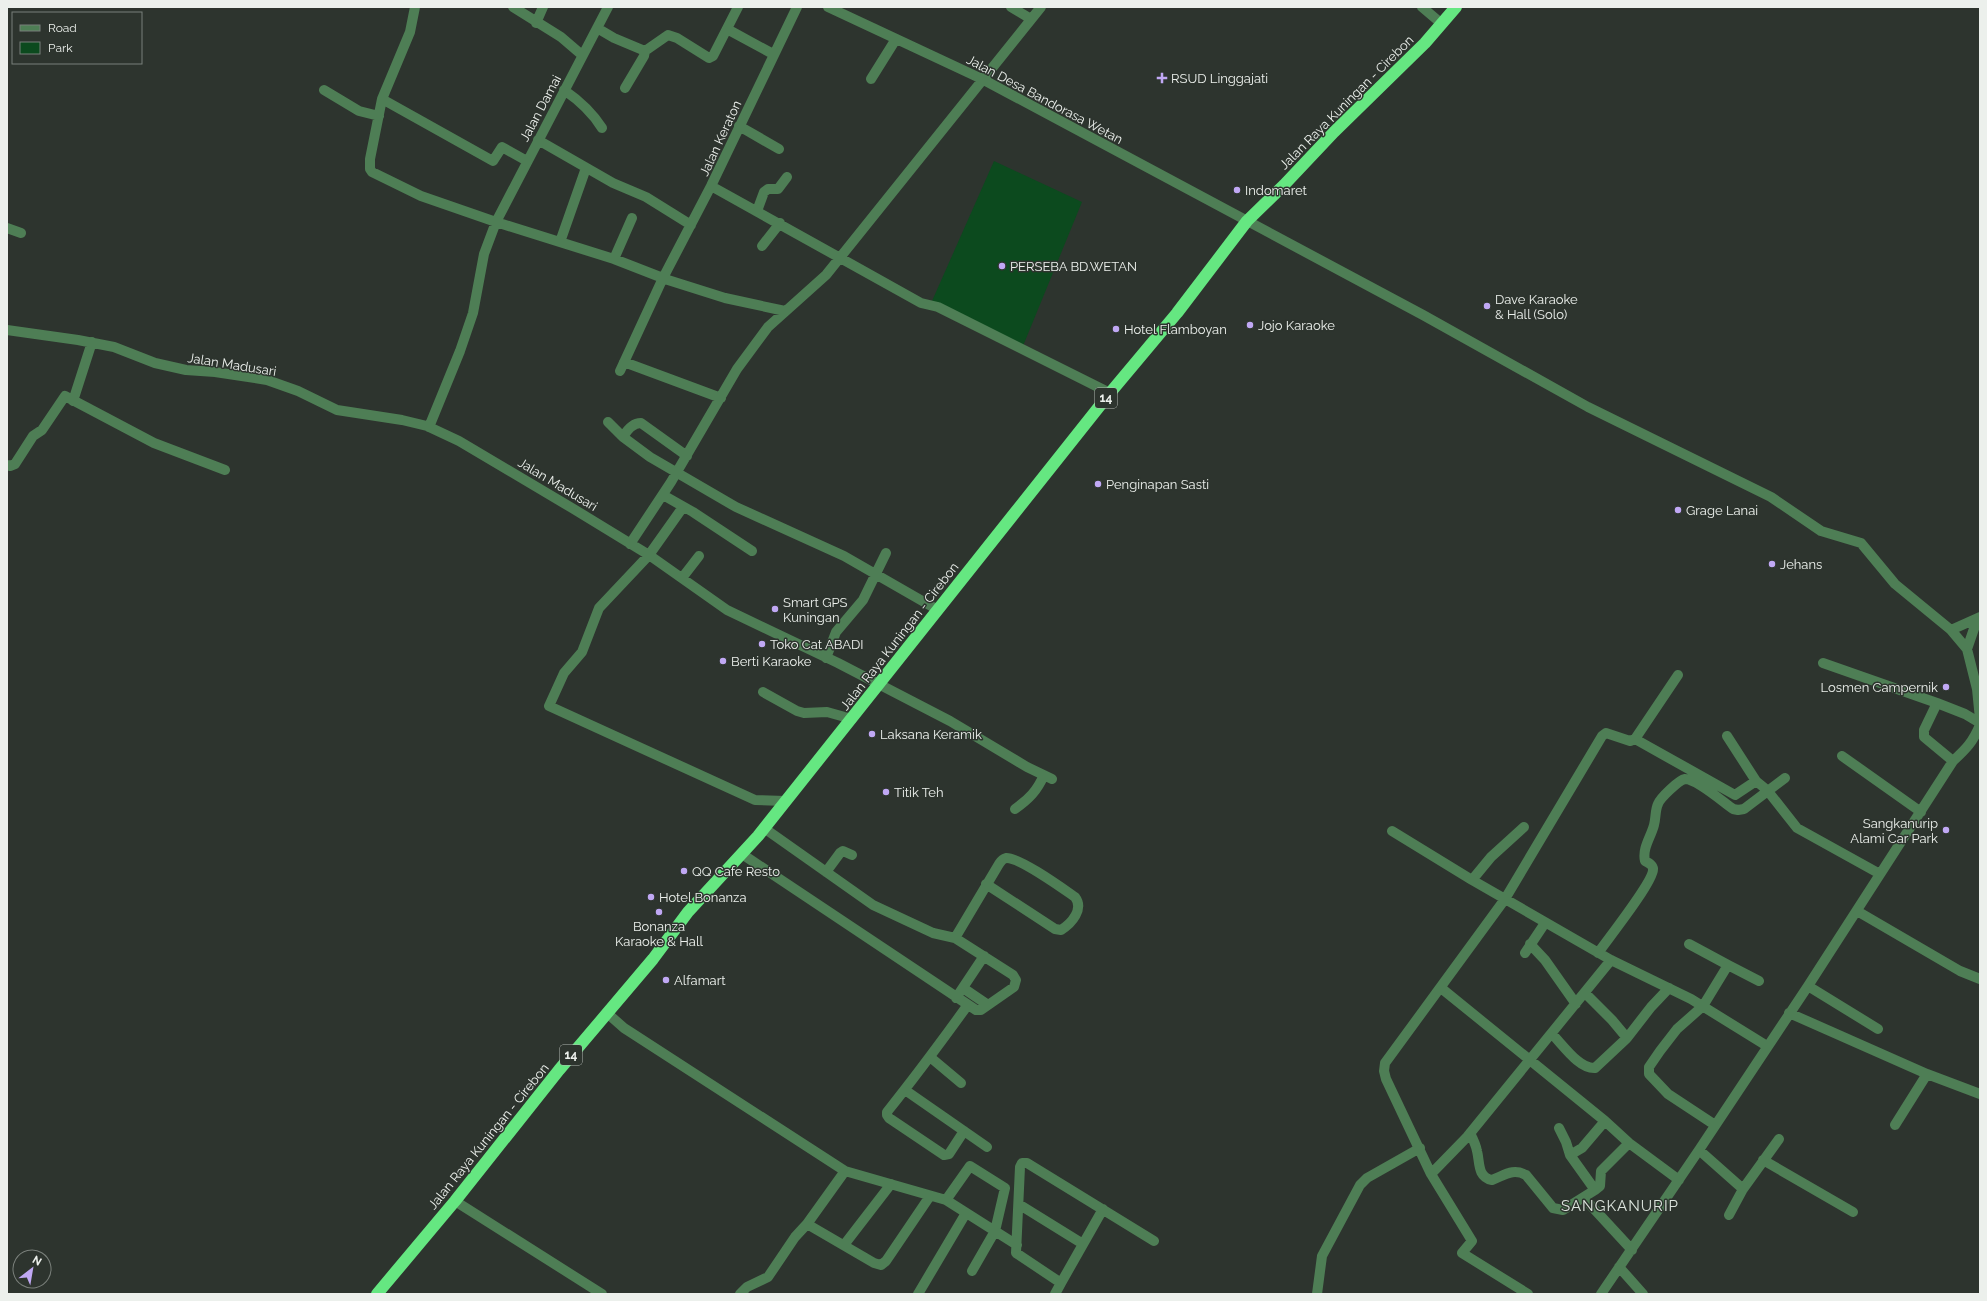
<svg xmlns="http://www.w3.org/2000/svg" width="1987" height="1301" viewBox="0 0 1987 1301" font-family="Raleway,sans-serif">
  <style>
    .green { fill: #0c4a1e }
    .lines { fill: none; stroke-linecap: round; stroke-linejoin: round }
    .minor { stroke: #4e7e55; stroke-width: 10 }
    .highway { stroke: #65e781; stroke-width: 12 }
    .poi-dot { fill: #c0a8f4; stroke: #2d342e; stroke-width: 1.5 }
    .labels { text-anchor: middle; stroke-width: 3; stroke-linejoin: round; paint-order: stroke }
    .shield { fill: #2d342e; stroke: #b3b8b3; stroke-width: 1 }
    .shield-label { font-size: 12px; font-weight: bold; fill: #ecf0ec }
    .poi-label { font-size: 13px; fill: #ecf0ec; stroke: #2d342e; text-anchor: start }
    .street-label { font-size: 13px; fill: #ecf0ec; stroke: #2d342e }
    .quarter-label { font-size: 15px; letter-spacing: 1px; fill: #dce4dd; stroke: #2d342e }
  </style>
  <rect width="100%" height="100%" fill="#2d342e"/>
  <!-- green -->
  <path class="green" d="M994 161 1082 202 1023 346 932 301Z"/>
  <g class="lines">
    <!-- minor -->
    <path class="minor" d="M415 7 410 32 382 99 370 159V169L372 172 421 196 496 222 614 259 668 280 725 298 785 311
      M513 7 561 37 582 55
      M828 7 982 79 1423 315 1588 407 1771 497 1821 531 1861 543 1895 584 1951 630 1967 649 1977 689 1980 719
      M1011 7 1031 19
      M1422 7 1442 24
      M536 23 543 7
      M597 28 614 38 645 51
      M727 29 773 54
      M871 79 896 39
      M625 88 644 56 645 51 668 35 677 38 709 58 713 56 738 7
      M324 90 359 111 379 116
      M564 90C580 101 592 112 602 128
      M382 99 493 161 502 147 527 161
      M739 126 779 149
      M538 140 613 183 646 197 691 225
      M711 186 921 303 938 307 1110 393
      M757 211 764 192 768 189H778L787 177
      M7 228 21 233
      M560 242 586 168
      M762 246 780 223
      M614 259 632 218
      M7 330 78 340 114 347 155 363 186 370 215 372 267 380 298 391 337 410 402 420 427 426 459 441 572 508 649 555 727 610 838 663 950 721 1027 767 1052 779
      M624 362 721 398
      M620 371 663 278 711 186 797 7
      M73 401 92 342
      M608 422 623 437
      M429 427 460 351 473 313 484 254 496 222 608 7
      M687 456 641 423C632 423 627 430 623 437L650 457 736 507 844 556 938 610
      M7 465 10 466 15 464 33 436 42 430 65 396 154 443 225 470
      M663 495 693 512 752 551
      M683 507 649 555 599 608 582 652 564 673 549 706 755 800 785 801
      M630 544 671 482 737 369 768 327 826 275 1041 7
      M682 578 699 556
      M1951 630 1980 617
      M1967 649 1977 620
      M826 658 836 632 863 600 886 553
      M1823 663 1937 703 1965 714 1980 723
      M763 692 797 711 804 713 827 712 852 719
      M1937 703 1924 730V737L1953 761
      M1727 736 1756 781 1767 790 1797 828 1880 874
      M1635 739 1735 795 1756 781
      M1842 756 1921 812
      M1015 809C1029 799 1037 791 1044 775
      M1392 831 1472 880 1611 960 1691 999 1767 1046
      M742 854 976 1010H981L1014 987 1016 980 1013 975 955 938 933 933 873 905 764 828
      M826 872 840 853 843 851 852 855
      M1472 880 1491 857 1524 827
      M1857 911 1960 971 1980 979
      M955 938 999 864C1001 861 1002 859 1006 858 1019 857 1062 888 1075 897 1084 909 1072 923 1061 930L1055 929 986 884
      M1530 944 1545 960 1576 1004
      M1689 944 1728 965 1703 1006 1677 1029 1660 1051 1649 1067V1074L1668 1094 1715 1125
      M1525 953 1545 923
      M1598 953C1607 940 1654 881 1653 869 1653 865 1649 863 1645 861 1642 848 1651 837 1654 825 1656 818 1655 810 1658 804 1660 798 1679 780 1685 779 1697 779 1723 802 1733 809L1738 810 1744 809 1785 778
      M1728 965 1759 981
      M1808 986 1878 1029
      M963 988 988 1005
      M1441 988 1605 1121 1629 1143 1679 1180
      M1585 993 1612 1020 1627 1038
      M956 998 984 956
      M607 1013 624 1028 845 1171 946 1200 1017 1245
      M1789 1013 1927 1074 1980 1094
      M1552 1034C1563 1045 1579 1069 1595 1068L1627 1038 1651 1007 1669 988
      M930 1057 961 1083
      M905 1090 987 1147
      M1895 1125 1927 1074
      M1559 1128 1566 1142 1570 1155 1595 1190
      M964 1131 949 1154 944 1155 889 1118 887 1115V1112C915 1077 941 1042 967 1006
      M1470 1133C1473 1139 1476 1145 1477 1151 1480 1162 1477 1177 1492 1180 1505 1175 1513 1168 1526 1175L1553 1208 1563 1210 1595 1190 1600 1186 1601 1171 1629 1143
      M1699 1150 1743 1189 1729 1215
      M1570 1155 1582 1148 1605 1121
      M1763 1160 1853 1212
      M1431 1174 1467 1137 1611 960
      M1743 1189 1779 1139
      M1584 1198 1632 1250
      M946 1200 970 1166 1005 1188 995 1231 972 1271
      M455 1201 602 1294
      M1020 1205 1083 1244
      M1103 1209 1061 1283 1016 1253 1020 1167 1022 1163H1027L1154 1241
      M807 1224 874 1263 881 1265 886 1261 930 1196
      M844 1245 891 1184
      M1619 1267 1643 1294
      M740 1294 747 1287 768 1277 795 1237 807 1224 845 1171
      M918 1294 966 1213
      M1055 1294 1061 1283
      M1317 1294 1322 1256 1360 1185 1367 1178 1420 1148
      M1528 1294 1462 1253 1472 1241 1431 1174 1386 1079 1384 1071 1385 1063 1505 899 1602 736 1606 733 1630 741 1635 739 1678 675
      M1601 1294 1699 1150 1808 986 1953 761C1966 749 1973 742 1980 725"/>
    <!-- highway -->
    <path class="highway" d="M377 1294 455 1201 559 1070 653 959 688 912 758 836 1110 393 1177 313 1247 221 1284 185 1334 132 1425 43 1456 7"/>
  </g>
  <!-- markers -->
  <g class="poi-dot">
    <path d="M1160 72h4v4h4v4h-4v4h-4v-4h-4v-4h4z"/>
    <circle cx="1237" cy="190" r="4"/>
    <circle cx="1002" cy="266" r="4"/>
    <circle cx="1487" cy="306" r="4"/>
    <circle cx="1250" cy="325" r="4"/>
    <circle cx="1116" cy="329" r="4"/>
    <circle cx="1098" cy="484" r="4"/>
    <circle cx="1678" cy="510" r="4"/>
    <circle cx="1772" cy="564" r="4"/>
    <circle cx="775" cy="609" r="4"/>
    <circle cx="762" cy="644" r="4"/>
    <circle cx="723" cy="661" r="4"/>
    <circle cx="1946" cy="687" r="4"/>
    <circle cx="872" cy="734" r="4"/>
    <circle cx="886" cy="792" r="4"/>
    <circle cx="1946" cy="830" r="4"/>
    <circle cx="684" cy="871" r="4"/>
    <circle cx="651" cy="897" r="4"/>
    <circle cx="659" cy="912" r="4"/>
    <circle cx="666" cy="980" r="4"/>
  </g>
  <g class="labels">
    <!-- shield labels -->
    <g class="shield">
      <rect x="1095" y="388" width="22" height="20" rx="3"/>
      <rect x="560" y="1045" width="22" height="20" rx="3"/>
    </g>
    <g class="shield-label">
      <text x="1106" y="402">14</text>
      <text x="571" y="1059">14</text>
    </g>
    <!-- poi labels -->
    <g class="poi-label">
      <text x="1171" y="83">RSUD Linggajati</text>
      <text x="1245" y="195">Indomaret</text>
      <text x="1010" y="271">PERSEBA BD.WETAN</text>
      <text x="1495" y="304">Dave Karaoke<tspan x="1495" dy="15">&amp; Hall (Solo)</tspan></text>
      <text x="1258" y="330">Jojo Karaoke</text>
      <text x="1124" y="334">Hotel Flamboyan</text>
      <text x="1106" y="489">Penginapan Sasti</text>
      <text x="1686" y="515">Grage Lanai</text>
      <text x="1780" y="569">Jehans</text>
      <text x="783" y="607">Smart GPS<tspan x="783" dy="15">Kuningan</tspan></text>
      <text x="770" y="649">Toko Cat ABADI</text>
      <text x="731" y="666">Berti Karaoke</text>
      <text x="1938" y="692" text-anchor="end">Losmen Campernik</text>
      <text x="880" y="739">Laksana Keramik</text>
      <text x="894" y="797">Titik Teh</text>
      <text x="1938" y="828" text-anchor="end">Sangkanurip<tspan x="1938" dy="15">Alami Car Park</tspan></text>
      <text x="692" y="876">QQ Cafe Resto</text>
      <text x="659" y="902">Hotel Bonanza</text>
      <text x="659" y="931" text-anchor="middle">Bonanza<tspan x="659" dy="15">Karaoke &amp; Hall</tspan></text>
      <text x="674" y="985">Alfamart</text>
    </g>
    <!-- street labels -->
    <g class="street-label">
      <text transform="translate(1045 99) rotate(28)" y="5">Jalan Desa Bandorasa Wetan</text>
      <text transform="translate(1346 102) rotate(-45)" y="5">Jalan Raya Kuningan - Cirebon</text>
      <text transform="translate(540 108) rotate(-62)" y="5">Jalan Damai</text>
      <text transform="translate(720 138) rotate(-65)" y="5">Jalan Keraton</text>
      <text transform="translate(232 364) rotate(9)" y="5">Jalan Madusari</text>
      <text transform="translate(558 484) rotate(31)" y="5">Jalan Madusari</text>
      <text transform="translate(899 636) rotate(-52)" y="5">Jalan Raya Kuningan - Cirebon</text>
      <text transform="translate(488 1136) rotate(-51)" y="5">Jalan Raya Kuningan - Cirebon</text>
    </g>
    <!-- quarter labels -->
    <g class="quarter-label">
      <text x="1620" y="1211">SANGKANURIP</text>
    </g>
  </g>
  <!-- border -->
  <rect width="1987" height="1301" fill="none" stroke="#ecf0ec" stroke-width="16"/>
  <!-- legend -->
  <rect x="12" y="12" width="130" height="52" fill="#2d342e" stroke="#797f7a"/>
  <rect x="20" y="25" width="20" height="6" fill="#4e7e55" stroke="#797f7a"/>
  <text x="48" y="32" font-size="12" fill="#ecf0ec">Road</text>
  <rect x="20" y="42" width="20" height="12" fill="#0c4a1e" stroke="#797f7a"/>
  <text x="48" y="52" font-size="12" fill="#ecf0ec">Park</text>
  <!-- north arrow -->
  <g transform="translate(32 1269) rotate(31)"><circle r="19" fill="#2d342e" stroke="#797f7a"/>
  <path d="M0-3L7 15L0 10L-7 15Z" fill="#c0a8f4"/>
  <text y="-6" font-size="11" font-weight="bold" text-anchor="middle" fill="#ecf0ec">N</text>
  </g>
</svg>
